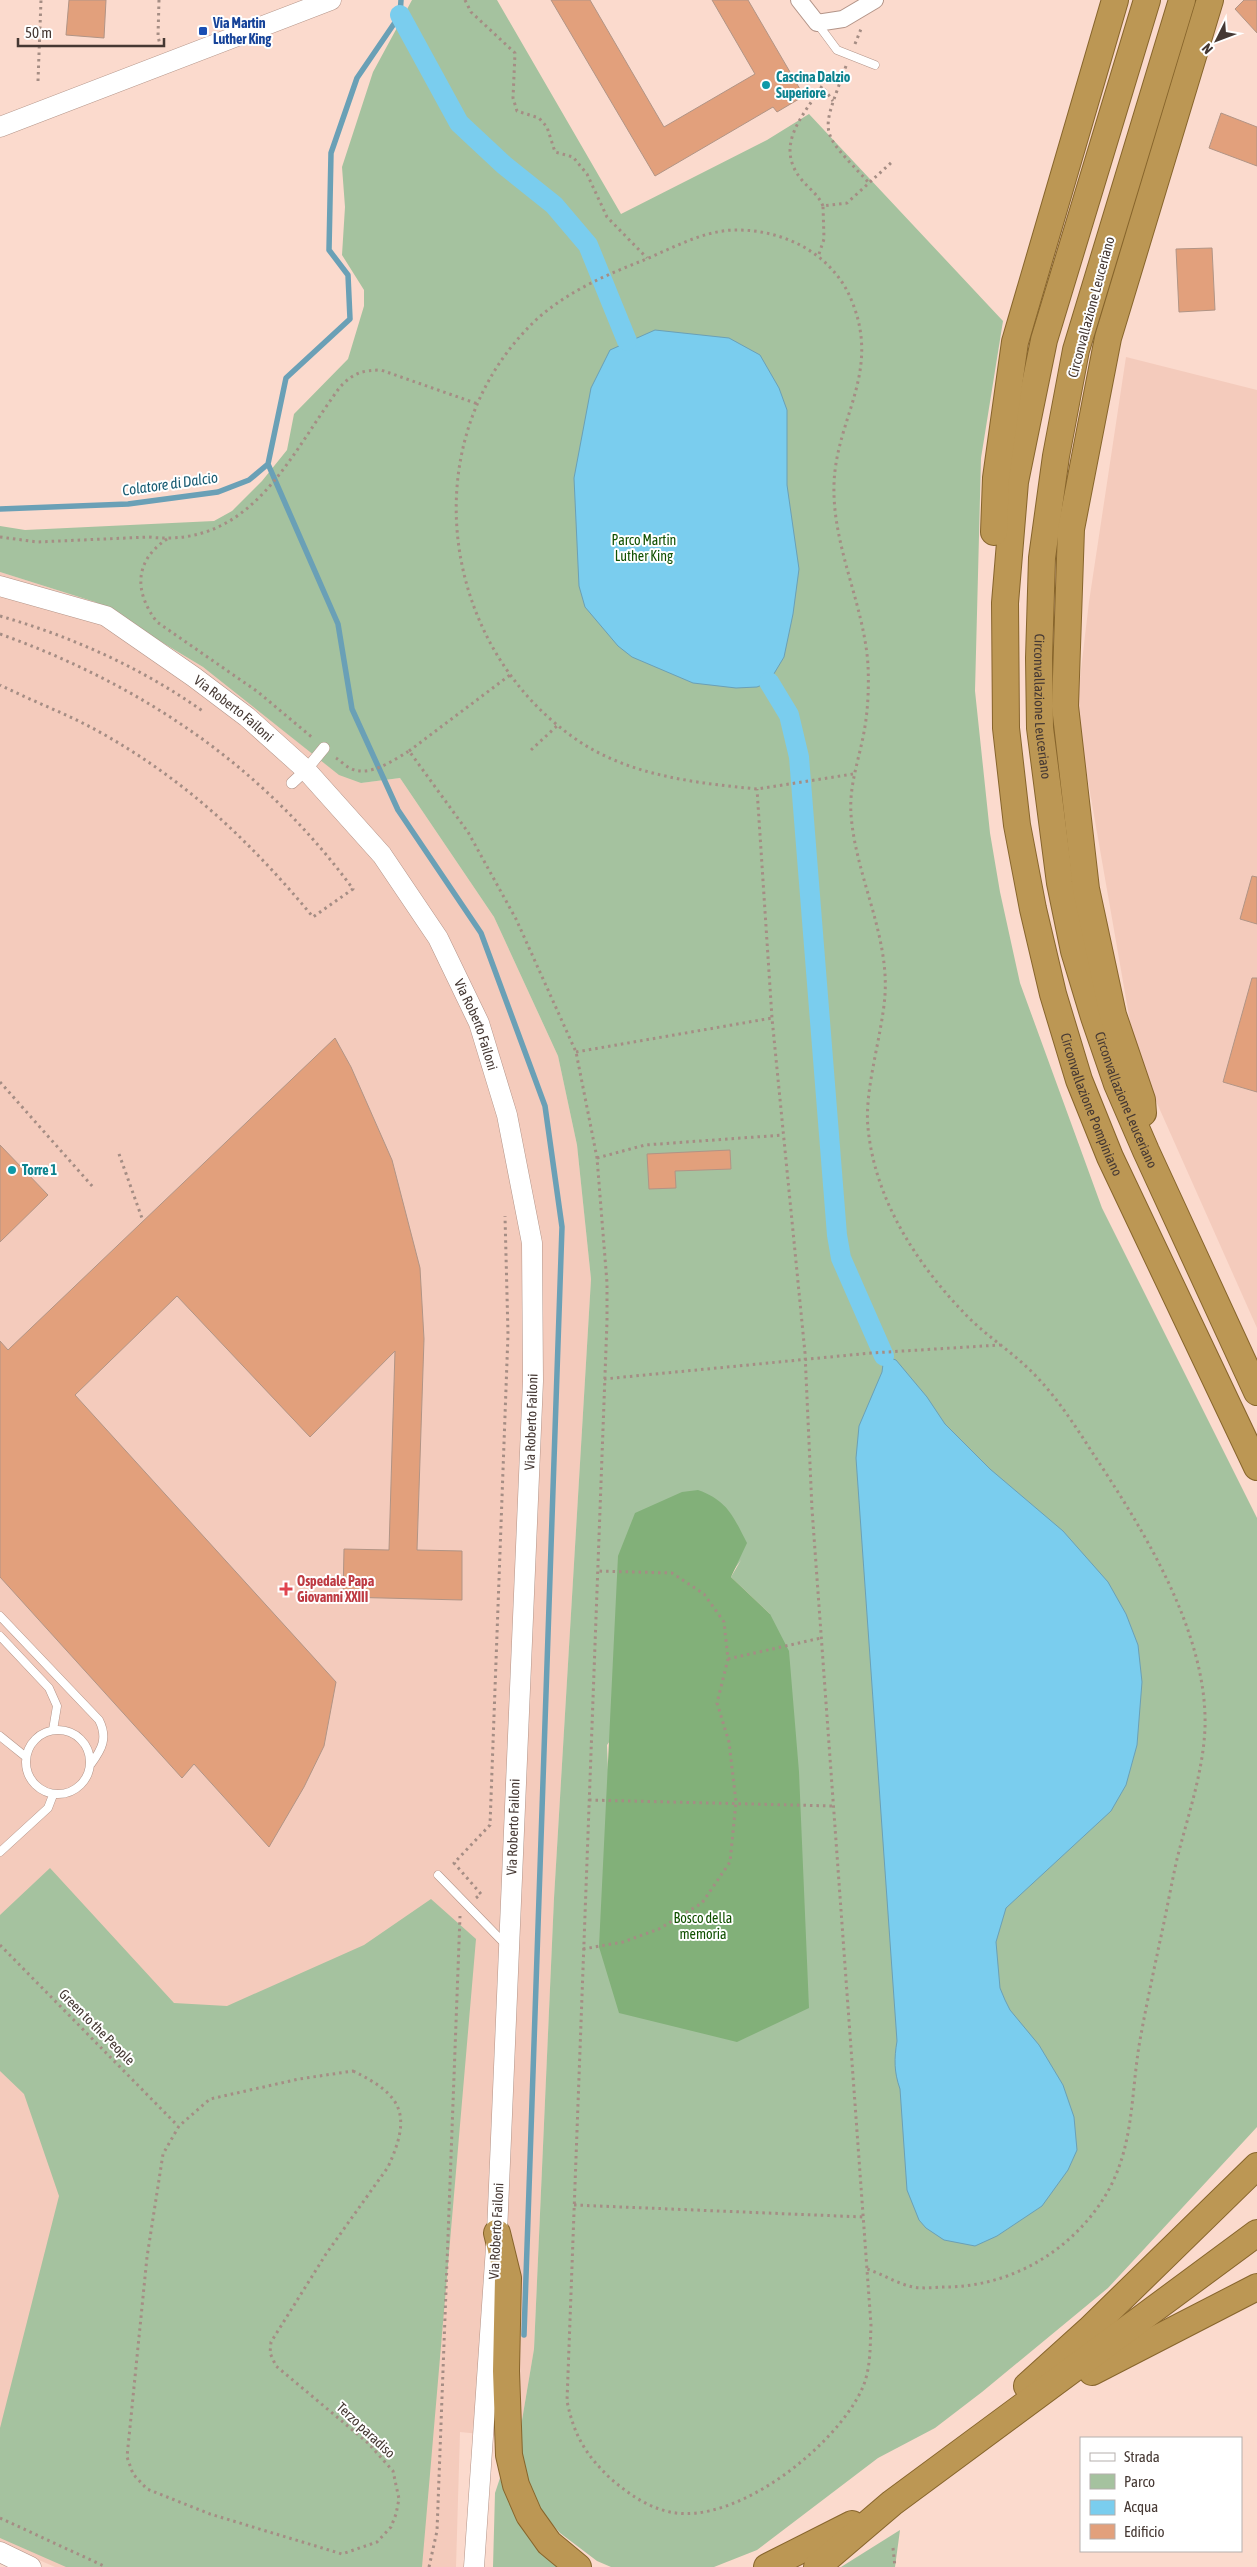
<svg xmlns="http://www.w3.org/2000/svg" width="1257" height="2567" viewBox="0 0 1257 2567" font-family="'Asap Condensed',sans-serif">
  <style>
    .built { fill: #f4cbbc }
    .green { fill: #a5c29f; fill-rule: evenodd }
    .forest { fill: #82b079 }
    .water { fill: #7acdee; stroke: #6aa0b6 }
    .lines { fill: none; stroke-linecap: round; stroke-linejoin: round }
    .stream { stroke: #6aa0b6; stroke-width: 5.5 }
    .canal { stroke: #7acdee; stroke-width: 20 }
    .building { fill: #e2a07c; stroke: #b19485 }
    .service-casing { stroke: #b39488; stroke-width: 9 }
    .pedestrian-casing { stroke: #b39488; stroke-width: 12 }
    .minor-casing { stroke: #b39488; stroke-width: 18 }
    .tertiary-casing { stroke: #b39488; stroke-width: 21 }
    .trunk-casing { stroke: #87652c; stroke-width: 28 }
    .path { stroke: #a58d84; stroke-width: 3; stroke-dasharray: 2.5 4; stroke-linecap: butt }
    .service { stroke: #fff; stroke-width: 8 }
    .pedestrian { stroke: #fff; stroke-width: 11 }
    .minor { stroke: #fff; stroke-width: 16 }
    .tertiary { stroke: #fff; stroke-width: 20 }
    .trunk { stroke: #bc9754; stroke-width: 26 }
    .transit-dot { fill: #1a4fb4; stroke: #fff; stroke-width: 2 }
    .culture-dot { fill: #0f9aa8; stroke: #fff; stroke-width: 2 }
    .health-dot { fill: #e0444e; stroke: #fff; stroke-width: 2 }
    .labels { text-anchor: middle; stroke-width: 4; stroke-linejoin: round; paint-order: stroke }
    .transit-label { font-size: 14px; font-weight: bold; fill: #164399; stroke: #fff; text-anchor: start }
    .culture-label { font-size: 14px; font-weight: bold; fill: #0d838f; stroke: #fff; text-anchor: start }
    .street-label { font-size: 14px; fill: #453833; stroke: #fff }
    .park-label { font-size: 14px; fill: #105000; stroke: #fff }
    .health-label { font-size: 14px; font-weight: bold; fill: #be3a42; stroke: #fff; text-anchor: start }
    .water-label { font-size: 15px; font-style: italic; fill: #195c73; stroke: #fff }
  </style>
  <rect width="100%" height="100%" fill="#fbdacd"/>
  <!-- built -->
  <path class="built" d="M1126 357 1257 390V1328L1136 1056 1076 712 1089 602Z
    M0 572 95 602 203 667 361 783 400 778 494 917 558 1056 577 1145 591 1279 554 1898 534 2349 519 2438 460 2432 456 2567H55L0 2543Z"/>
  <!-- green -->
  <path class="green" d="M412 0H497L621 214 767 140 809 114 1003 321 981 458 975 691 990 833 1000 892 1020 983 1102 1208 1257 1518V2127L1108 2288 982 2392 935 2428 878 2458 757 2550 714 2567H611L597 2561 560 2533 539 2509 525 2475 519 2438 534 2349 554 1898 591 1279 577 1145 558 1056 494 917 400 778 361 783 339 775 203 667 95 602 0 572V526L25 530 214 521 232 511 262 481 287 450 294 414 348 359 364 306V290L342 255 345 207 342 167 373 72ZM741 1560 731 1577 770 1614 608 1770 607 1745Z
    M50 1868 174 2003 227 2006 364 1945 431 1899 476 1939 422 2567H66L0 2538V2428L59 2196 24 2094 0 2071V1915Z
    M500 2478C512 2517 532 2540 562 2567H493L495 2493Z
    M900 2530 895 2567H841Z"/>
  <!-- forest -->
  <path class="forest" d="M698 1490C728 1501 733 1516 747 1543L731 1577 770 1614 789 1651 799 1772 809 2008 737 2042 619 2013 599 1947 618 1556 635 1513 682 1492Z"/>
  <!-- water -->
  <path class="water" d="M655 330 729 338 760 355 779 388 787 410V485L799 569 793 614 784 657 769 682 757 687 736 688 693 683 632 657 618 646 585 607 579 586 574 478 591 388 610 350Z
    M884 1356 896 1360 927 1397 945 1424 990 1469 1063 1531 1108 1582 1126 1614 1138 1645 1142 1682 1137 1745 1126 1785 1111 1811 1006 1908 996 1942 1000 1988 1005 2000 1010 2010 1039 2045 1063 2085 1074 2117 1077 2150 1068 2170 1042 2206 997 2236 975 2246 944 2240 926 2228 919 2220 907 2190 900 2089C894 2072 894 2059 897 2041L856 1458 859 1426 882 1372Z"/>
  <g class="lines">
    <!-- stream -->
    <path class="stream" d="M268 464 338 624 352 709 398 810 481 933 545 1106 562 1227 524 2335
      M0 509 128 504 218 492 249 480 268 464 286 378 350 319 348 275 329 250 331 153 357 78 400 15 401 0"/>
    <!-- canal -->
    <path class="canal" d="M400 15 459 123 504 165 554 205 588 245 627 341
      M769 682 789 715 799 757 837 1235 841 1258 884 1356"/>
  </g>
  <!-- building -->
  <path class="building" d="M69 0H106L104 38 66 35Z
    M551 0H590L664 127 755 74 712 0H748L804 96 777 112 773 107 655 176Z
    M1244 0H1257V33L1235 9Z
    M1221 113 1257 127V166L1209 148Z
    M1212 248 1215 310 1179 312 1176 249Z
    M1252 876 1257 877V924L1240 919Z
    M1252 978H1257V1092L1223 1082Z
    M335 1038 351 1067 392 1160 420 1268 424 1339 417 1550 462 1551V1600L343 1597 344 1549 389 1550 395 1351 310 1437 177 1296 75 1395 336 1682 324 1746 304 1787 269 1847 194 1764 182 1778 0 1577V1341L8 1350Z
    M0 1145 48 1195 0 1242Z
    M730 1150 731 1169 675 1171 676 1188 649 1189 647 1154Z"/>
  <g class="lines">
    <defs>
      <path id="service" d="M817 23 837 50 875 65
        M0 1616 99 1720C108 1738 102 1749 91 1764
        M0 1636 49 1688 57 1706 53 1730
        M26 1762a32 32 0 1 1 64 0a32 32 0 1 1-64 0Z
        M0 1736 26 1757
        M0 1852 48 1808 53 1795
        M438 1875 506 1945"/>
      <path id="pedestrian" d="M292 783 306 770 324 748"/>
      <path id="minor" d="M799 0 817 23 843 19 875 0"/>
      <g id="tertiary">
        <path d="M0 127 331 0"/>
        <path id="s1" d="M0 586 106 616 194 677 247 717 306 770 382 855 438 938 479 1023 507 1115 532 1243 533 1381 497 2233 474 2567"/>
        <path d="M0 2552 31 2567"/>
      </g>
      <g id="trunk">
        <path id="s2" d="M1147 0 1044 340 1015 482 1005 603 1006 728 1017 825 1033 909 1053 994 1079 1080 1110 1157 1257 1467"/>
        <path id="s3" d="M1182 0 1076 350 1056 456 1042 558 1039 658 1040 728 1060 883 1074 951 1094 1017 1117 1084 1146 1151 1257 1392"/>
        <path d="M994 532 996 478 1015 342 1115 0"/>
        <path d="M1143 1113 1142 1100 1113 1015 1086 889 1065 706 1071 529 1108 338 1210 0"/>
        <path d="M497 2233 508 2278 506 2371 509 2455 516 2485 529 2515 549 2543 578 2567"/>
        <path d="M1092 2372 1257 2287"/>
        <path d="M1027 2386 1089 2330 1257 2166"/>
        <path d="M767 2567 852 2524"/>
        <path d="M817 2567 892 2503 1257 2233"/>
      </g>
    </defs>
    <!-- service casing -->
    <use href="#service" class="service-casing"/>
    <!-- pedestrian casing -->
    <use href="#pedestrian" class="pedestrian-casing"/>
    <!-- minor casing -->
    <use href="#minor" class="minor-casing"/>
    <!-- tertiary casing -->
    <use href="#tertiary" class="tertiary-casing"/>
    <!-- trunk casing -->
    <use href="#trunk" class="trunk-casing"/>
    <!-- path -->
    <path class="path" d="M159 0 158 36 160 45
      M465 0 471 12 515 53 513 98 517 111 539 118 547 127 555 152 573 157 587 174 607 217 647 258
      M855 44 861 29
      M846 66C820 138 818 128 870 184
      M38 81 41 0
      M823 206C818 194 809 189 801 179 774 145 803 116 822 86L833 101
      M819 254 824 239 823 206 847 203 893 161
      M0 537 37 542 149 537C252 549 289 456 340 387 353 373 363 370 381 370L478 404
      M167 539C134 561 134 592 157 622L258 692 314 739
      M0 616C73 637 142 668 204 712
      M0 634C142 685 263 766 353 889L313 917C249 840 185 779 96 730 65 713 32 701 0 685
      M531 750 559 724
      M409 751 510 675
      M336 758C341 761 346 767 352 769 370 777 394 760 409 751L468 832 516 919 576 1052 597 1158 607 1283V1321L567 2401C574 2436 586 2455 611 2479 629 2494 647 2507 670 2512 736 2526 836 2446 862 2389 871 2369 870 2347 871 2325L812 1509 805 1353 772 1018 757 789
      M853 774 757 789C696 783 632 776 580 742 439 648 410 438 537 319 566 293 603 276 639 262 669 250 701 231 734 230 785 229 835 255 853 304 880 374 836 419 834 484 832 546 864 604 868 665 869 687 868 711 864 732 859 760 849 785 851 814 855 874 889 934 885 995 882 1036 864 1090 868 1128 875 1201 918 1266 968 1317 988 1337 1012 1352 1032 1372 1056 1396 1074 1424 1092 1452 1143 1529 1208 1633 1205 1728 1203 1773 1188 1815 1177 1859 1171 1886 1166 1914 1160 1941 1153 1974 1146 2007 1140 2040 1130 2097 1135 2151 1102 2201 1067 2254 1009 2286 947 2287 936 2287 924 2289 913 2287 898 2284 882 2274 867 2269
      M576 1052 772 1018
      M0 1082 93 1187
      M119 1154 143 1221
      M597 1158 645 1145 783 1135
      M604 1379 871 1353 1000 1345
      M728 1659 821 1638
      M589 1800 833 1806
      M476 1898 481 1894 454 1863 490 1825 508 1334 505 1216
      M0 1945 178 2126
      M583 1949 623 1942 659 1929 702 1903 730 1862 736 1802 729 1742 717 1703 728 1659 724 1622 704 1594 672 1573 597 1571
      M353 2071C403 2095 412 2115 388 2167L326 2254 271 2342 270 2353 276 2366 368 2443 393 2471 399 2499 396 2514 391 2527 377 2542 342 2554 210 2514 147 2489 133 2474 127 2457 147 2257 163 2154 179 2126 210 2099 299 2079Z
      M574 2205 863 2217
      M0 2518 106 2567
      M893 2548 895 2567
      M429 2567 437 2531 460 1916"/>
    <!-- service -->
    <use href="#service" class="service"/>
    <!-- pedestrian -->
    <use href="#pedestrian" class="pedestrian"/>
    <!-- minor -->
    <use href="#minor" class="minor"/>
    <!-- tertiary -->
    <use href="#tertiary" class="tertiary"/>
    <!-- trunk -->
    <use href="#trunk" class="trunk"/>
  </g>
  <!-- markers -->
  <rect class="transit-dot" x="198" y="26" width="10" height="10" rx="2.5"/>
  <g class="culture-dot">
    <circle cx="766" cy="85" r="5"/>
    <circle cx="12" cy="1170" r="5"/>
  </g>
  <path class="health-dot" d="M283.5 1581.5h5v5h5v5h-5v5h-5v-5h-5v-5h5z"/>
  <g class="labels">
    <!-- transit labels -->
    <g class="transit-label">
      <text x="213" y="28">Via Martin<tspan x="213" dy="16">Luther King</tspan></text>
    </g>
    <!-- culture labels -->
    <g class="culture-label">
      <text x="776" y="82">Cascina Dalzio<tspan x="776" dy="16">Superiore</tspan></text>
      <text x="22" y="1175">Torre 1</text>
    </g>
    <!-- street labels -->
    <g class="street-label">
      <text transform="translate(1091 307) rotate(-75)" y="5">Circonvallazione Leuceriano</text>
      <text dy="5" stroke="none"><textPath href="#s3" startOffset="725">Circonvallazione Leuceriano</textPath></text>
      <text dy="5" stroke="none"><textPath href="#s1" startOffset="268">Via Roberto Failoni</textPath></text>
      <text dy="5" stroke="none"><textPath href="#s1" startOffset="672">Via Roberto Failoni</textPath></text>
      <text dy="5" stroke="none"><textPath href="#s3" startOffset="1130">Circonvallazione Leuceriano</textPath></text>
      <text dy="5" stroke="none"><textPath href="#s2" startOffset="1134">Circonvallazione Pompiniano</textPath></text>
      <text transform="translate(531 1422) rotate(-88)" y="5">Via Roberto Failoni</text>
      <text transform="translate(513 1827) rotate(-88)" y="5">Via Roberto Failoni</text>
      <text transform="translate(97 2027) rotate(45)" y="5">Green to the People</text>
      <text transform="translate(496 2231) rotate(-87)" y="5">Via Roberto Failoni</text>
      <text transform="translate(366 2430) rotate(43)" y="5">Terzo paradiso</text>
    </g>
    <!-- park labels -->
    <g class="park-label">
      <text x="644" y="545">Parco Martin<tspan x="644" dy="16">Luther King</tspan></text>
      <text x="703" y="1923">Bosco della<tspan x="703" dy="16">memoria</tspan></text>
    </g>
    <!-- health labels -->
    <g class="health-label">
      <text x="297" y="1586">Ospedale Papa<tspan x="297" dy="16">Giovanni XXIII</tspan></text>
    </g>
    <!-- water labels -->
    <g class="water-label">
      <text transform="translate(170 484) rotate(-8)" y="5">Colatore di Dalcio</text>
    </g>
  </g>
  <!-- legend -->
  <rect x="1080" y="2437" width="162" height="115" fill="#ffffff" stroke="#b5afad"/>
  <rect x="1090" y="2453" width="25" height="8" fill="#ffffff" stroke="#b5afad"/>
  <text x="1124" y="2462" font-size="15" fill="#453833">Strada</text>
  <rect x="1090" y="2474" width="25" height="15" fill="#a5c29f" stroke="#b5afad"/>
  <text x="1124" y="2487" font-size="15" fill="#453833">Parco</text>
  <rect x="1090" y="2500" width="25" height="15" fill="#7acdee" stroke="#b5afad"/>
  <text x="1124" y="2512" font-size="15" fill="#453833">Acqua</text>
  <rect x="1090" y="2524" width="25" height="15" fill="#e2a07c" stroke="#b5afad"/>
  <text x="1124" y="2537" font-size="15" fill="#453833">Edificio</text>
  <!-- north arrow -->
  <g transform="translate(1217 40) rotate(228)" stroke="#ffffff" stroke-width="4" paint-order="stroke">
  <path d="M0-4L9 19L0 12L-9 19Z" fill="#453833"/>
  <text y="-8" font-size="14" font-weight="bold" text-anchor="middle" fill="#453833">N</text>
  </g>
  <!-- scale -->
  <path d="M18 38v8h146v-8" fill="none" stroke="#453833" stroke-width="2.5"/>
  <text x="25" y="38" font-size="15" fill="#453833" stroke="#ffffff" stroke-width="4" paint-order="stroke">50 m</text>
</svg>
